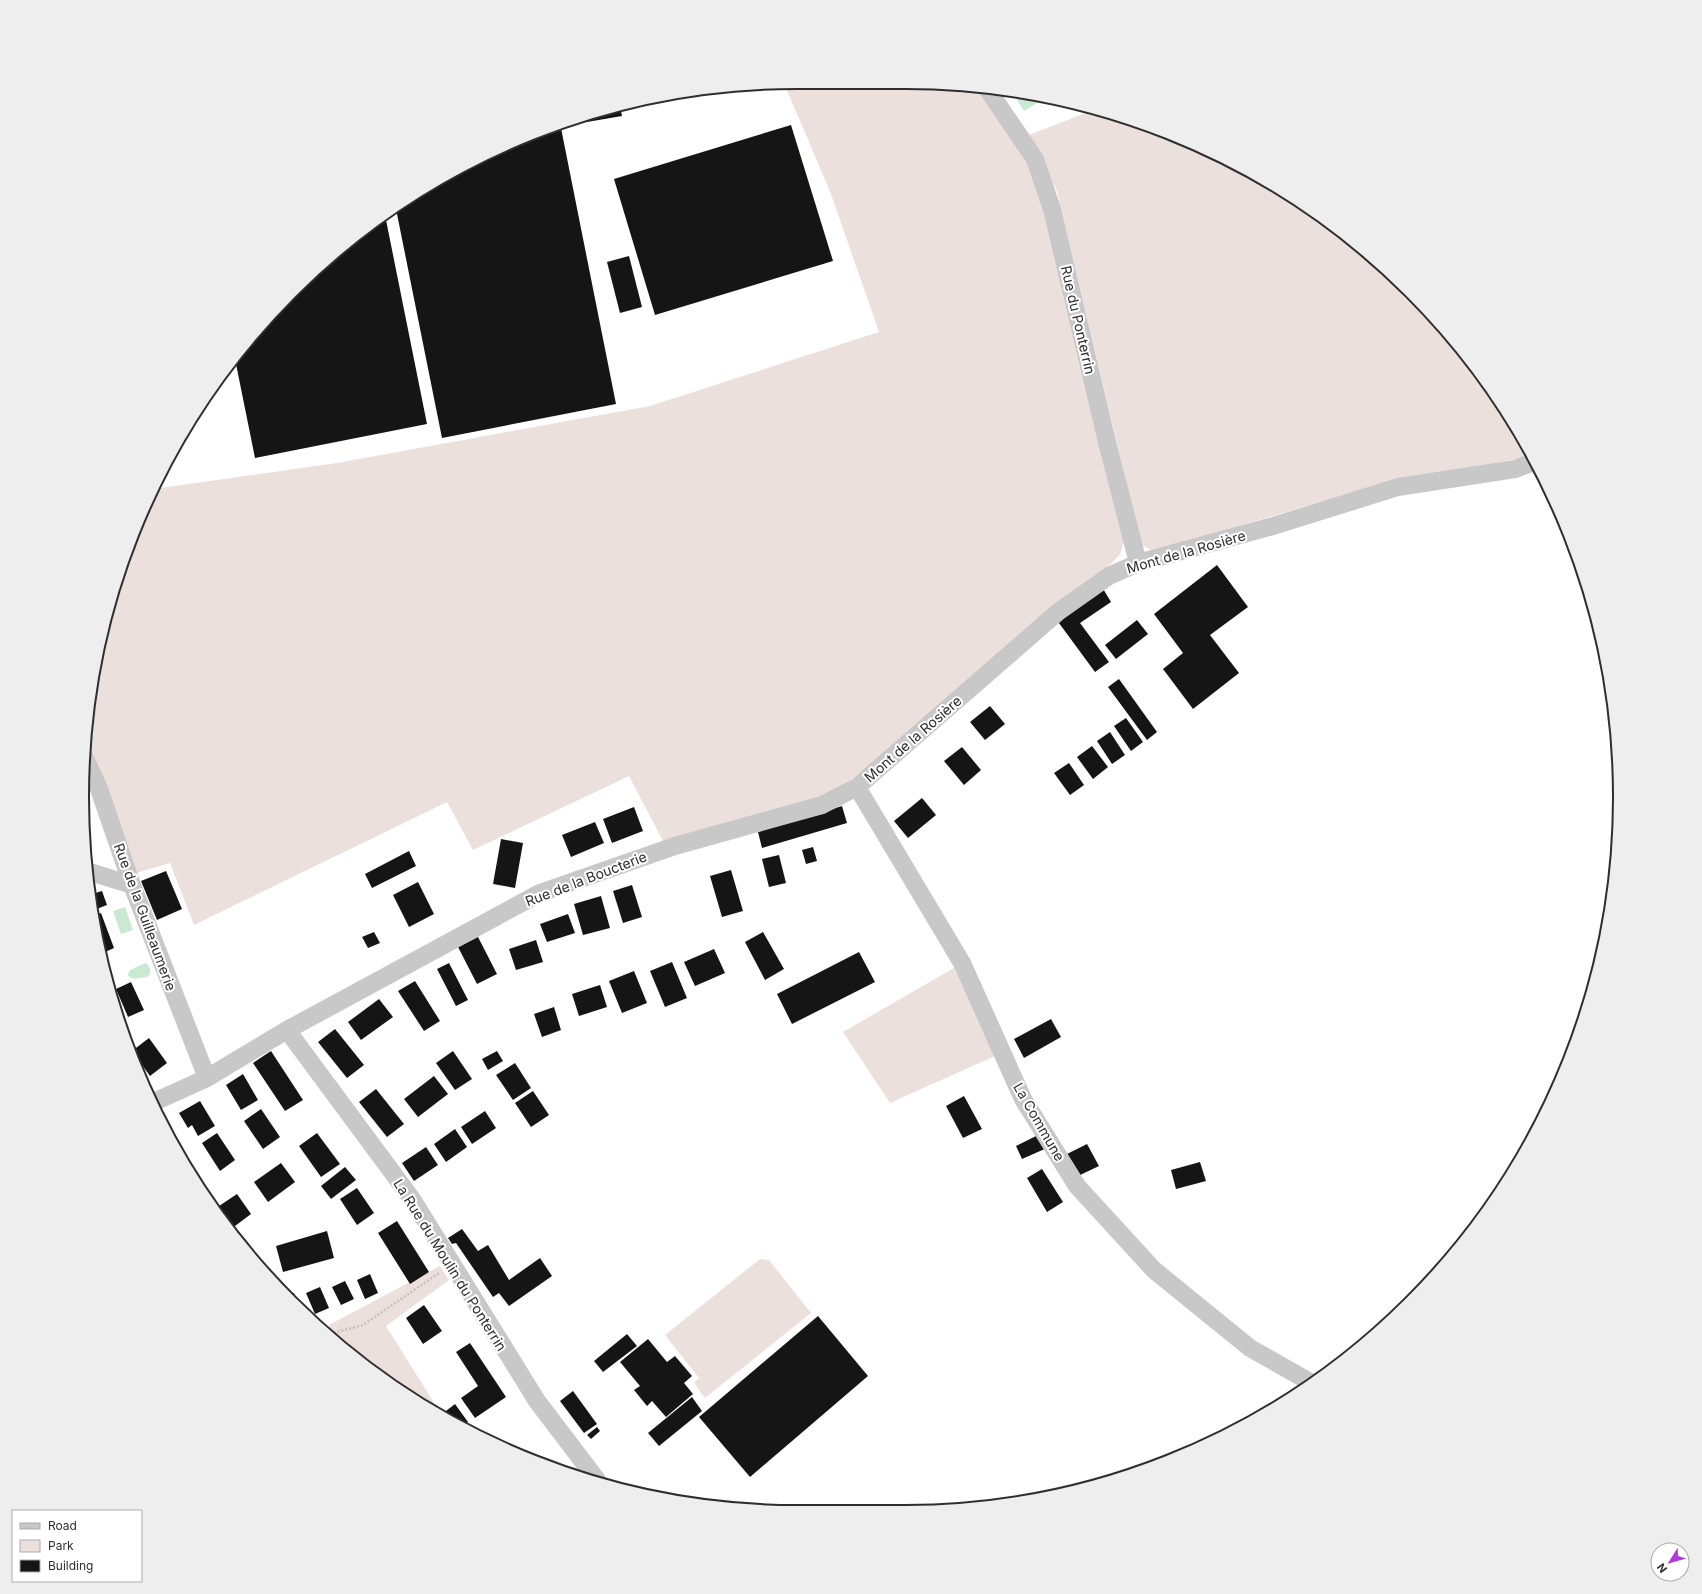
<svg xmlns="http://www.w3.org/2000/svg" width="1702" height="1594" viewBox="0 0 1702 1594" font-family="Inter,sans-serif">
  <style>
    .green { fill: #ebe0dc }
    .water { fill: #c9ead0 }
    .building { fill: #151515 }
    .lines { fill: none; stroke-linecap: round; stroke-linejoin: round }
    .path { stroke: #c2c2c2; stroke-width: 2.5; stroke-dasharray: 2 2; stroke-linecap: butt }
    .minor { stroke: #c8c8c8; stroke-width: 18 }
    .labels { text-anchor: middle; stroke-width: 4; stroke-linejoin: round; paint-order: stroke }
    .street-label { font-size: 14px; fill: #2e2e2e; stroke: #fff }
    .rim { fill: none; stroke: #2e2e2e; stroke-width: 2 }
  </style>
  <rect width="100%" height="100%" fill="#fff"/>
  <!-- green -->
  <path class="green" d="M797 82 952 84 981 88 1031 166 1062 266 1124 541 1120 554 1111 564 1035 621 881 758 842 786 803 804 664 843 629 776 473 850 447 802 194 925 170 863 133 874 100 770 84 746 106 612 136 524 153 489 337 463 650 406 879 332 831 194 784 83Z
    M1096 109 1221 156 1340 230 1442 325 1524 439 1531 456 1494 463 1404 477 1154 551 1141 545 1057 191 1029 135Z
    M954 968 995 1056 890 1103 843 1032Z
    M760 1259 769 1260 811 1313 705 1398 694 1383 699 1378 665 1335Z
    M440 1266 449 1280 386 1326 441 1414 400 1391 336 1343 329 1325Z"/>
  <!-- water -->
  <path class="water" d="M1025 96 1041 98 1042 100 1024 111 1017 100Z
    M125 907 133 930 121 934 113 911Z
    M146 963 150 968V974L147 977 133 979 128 976 129 971 138 966Z"/>
  <!-- building -->
  <path class="building" d="M620 106 622 116 587 122 585 115Z
    M560 123 616 404 442 438 396 209 481 156Z
    M791 125 833 261 655 315 614 179Z
    M385 215 427 424 255 458 235 359 259 326 362 230Z
    M629 256 642 307 620 313 607 262Z
    M1217 565 1248 607 1210 635 1239 673 1193 709 1163 669 1183 653 1154 614Z
    M1102 587 1111 602 1080 623 1109 662 1095 672 1056 619Z
    M1137 620 1148 634 1116 659 1105 645Z
    M1119 679 1157 732 1147 740 1108 687Z
    M990 706 1005 724 985 740 970 722Z
    M1126 718 1143 742 1131 751 1114 726Z
    M1110 732 1125 755 1112 764 1097 741Z
    M1092 746 1108 767 1093 779 1077 757Z
    M962 747 981 770 964 785 944 761Z
    M1069 763 1084 785 1070 795 1054 773Z
    M922 798 936 815 908 838 894 821Z
    M842 806 847 823 762 848 758 832Z
    M634 807 643 831 612 843 603 819Z
    M595 822 604 843 571 857 562 835Z
    M501 839 523 843 515 888 493 884Z
    M813 847 817 861 806 864 802 850Z
    M409 851 416 866 372 888 365 874Z
    M779 855 786 883 769 887 762 859Z
    M731 870 743 911 722 917 710 876Z
    M166 871 182 909 157 920 141 881Z
    M418 882 434 914 409 927 393 895Z
    M632 885 642 917 623 923 613 891Z
    M102 891 107 905 94 910 89 895Z
    M601 896 610 928 583 935 574 904Z
    M101 913 114 948 103 953 94 916Z
    M568 914 575 933 547 942 540 924Z
    M374 932 380 943 368 948 362 937Z
    M763 932 784 969 765 980 745 942Z
    M478 937 497 974 477 984 458 947Z
    M536 940 543 962 516 970 509 949Z
    M714 949 725 973 695 986 684 962Z
    M859 952 875 982 792 1024 777 994Z
    M672 962 687 998 665 1007 650 971Z
    M449 963 468 1000 456 1006 437 969Z
    M634 971 647 1003 622 1013 609 981Z
    M415 981 440 1021 424 1031 398 991Z
    M131 982 144 1010 128 1017 116 989Z
    M600 985 607 1007 579 1016 572 994Z
    M379 999 393 1017 361 1040 348 1022Z
    M554 1007 561 1030 542 1037 534 1014Z
    M1051 1019 1061 1037 1024 1058 1014 1039Z
    M335 1029 364 1065 347 1078 318 1042Z
    M149 1038 167 1063 150 1076 132 1051Z
    M271 1051 303 1100 285 1111 253 1063Z
    M453 1051 472 1079 455 1090 436 1063Z
    M497 1051 503 1061 488 1070 482 1059Z
    M515 1063 531 1088 513 1100 496 1075Z
    M243 1074 258 1100 241 1110 226 1085Z
    M434 1076 448 1094 418 1117 404 1099Z
    M376 1089 404 1124 387 1137 359 1102Z
    M533 1091 549 1115 531 1127 515 1103Z
    M964 1096 982 1129 963 1138 946 1106Z
    M200 1101 215 1126 198 1136 192 1125 188 1128 179 1113Z
    M261 1109 280 1137 263 1149 244 1121Z
    M485 1111 496 1128 472 1144 461 1127Z
    M455 1129 467 1147 446 1162 434 1144Z
    M217 1133 235 1160 220 1171 202 1143Z
    M317 1133 340 1164 321 1177 299 1146Z
    M1040 1134 1047 1148 1022 1159 1016 1146Z
    M1087 1144 1099 1166 1078 1176 1067 1154Z
    M426 1147 438 1165 414 1181 402 1163Z
    M1200 1162 1206 1181 1176 1189 1171 1170Z
    M281 1163 295 1182 268 1202 254 1182Z
    M345 1167 356 1180 331 1199 321 1186Z
    M1042 1169 1063 1202 1047 1212 1027 1178Z
    M357 1188 374 1213 357 1225 340 1199Z
    M237 1194 251 1214 231 1229 216 1208Z
    M397 1221 429 1272 410 1284 378 1233Z
    M462 1229 478 1251 488 1245 509 1280 540 1258 552 1276 509 1306 499 1293 493 1297 456 1243 452 1244 448 1238Z
    M327 1231 334 1258 283 1272 276 1246Z
    M370 1274 378 1293 365 1299 357 1280Z
    M345 1281 354 1299 341 1305 332 1287Z
    M320 1287 329 1308 315 1314 306 1293Z
    M294 1293 301 1310 287 1296Z
    M424 1305 442 1331 423 1344 406 1318Z
    M818 1316 868 1376 750 1477 699 1417Z
    M627 1334 637 1346 603 1372 594 1361Z
    M648 1339 667 1362 675 1356 692 1376 684 1383 693 1394 666 1417 652 1401 647 1406 634 1390 640 1386 620 1362Z
    M470 1343 506 1397 475 1418 461 1398 478 1386 456 1352Z
    M573 1391 597 1424 584 1433 560 1401Z
    M692 1397 702 1411 659 1446 648 1433Z
    M455 1404 468 1422 463 1426 442 1414Z
    M597 1427 600 1431 591 1439 587 1435Z"/>
  <g class="lines">
    <!-- path -->
    <path class="path" d="M326 1335 363 1325 439 1273"/>
    <!-- minor -->
    <path class="minor" d="M988 90 1035 159 1052 209 1107 442 1138 563
      M84 756 98 786 132 885 207 1078
      M857 787 962 963 1023 1099 1077 1186 1154 1270 1250 1348 1310 1382
      M87 871 132 885
      M287 1030 412 1199 537 1401 597 1480
      M154 1102 207 1078 287 1030 540 893 675 846 822 805 857 787 1058 612 1109 576 1138 563 1273 526 1398 487 1515 469 1534 462"/>
  </g>
  <g class="labels">
    <!-- street labels -->
    <g class="street-label">
      <text transform="translate(1078 320) rotate(77)" y="5">Rue du Ponterrin</text>
      <text transform="translate(1186 552) rotate(-16)" y="5">Mont de la Rosière</text>
      <text transform="translate(913 739) rotate(-41)" y="5">Mont de la Rosière</text>
      <text transform="translate(586 879) rotate(-21)" y="5">Rue de la Boucterie</text>
      <text transform="translate(145 917) rotate(70)" y="5">Rue de la Guilleaumerie</text>
      <text transform="translate(1039 1122) rotate(60)" y="5">La Commune</text>
      <text transform="translate(450 1265) rotate(58)" y="5">La Rue du Moulin du Ponterrin</text>
    </g>
  </g>
  <!-- crop -->
  <path d="M0 0H1702V1594H0ZM797 89H905A708 708 0 0 1 1613 797V797A708 708 0 0 1 905 1505H797A708 708 0 0 1 89 797V797A708 708 0 0 1 797 89Z" fill="#eee" fill-rule="evenodd"/>
  <path class="rim" d="M797 89H905A708 708 0 0 1 1613 797V797A708 708 0 0 1 905 1505H797A708 708 0 0 1 89 797V797A708 708 0 0 1 797 89Z"/>
  <!-- legend -->
  <rect x="12" y="1510" width="130" height="72" fill="#ffffff" stroke="#ababab"/>
  <rect x="20" y="1523" width="20" height="6" fill="#c8c8c8" stroke="#ababab"/>
  <text x="48" y="1530" font-size="12" fill="#2e2e2e">Road</text>
  <rect x="20" y="1540" width="20" height="12" fill="#ebe0dc" stroke="#ababab"/>
  <text x="48" y="1550" font-size="12" fill="#2e2e2e">Park</text>
  <rect x="20" y="1560" width="20" height="12" fill="#151515" stroke="#ababab"/>
  <text x="48" y="1570" font-size="12" fill="#2e2e2e">Building</text>
  <!-- north arrow -->
  <g transform="translate(1670 1562) rotate(233)"><circle r="19" fill="#ffffff" stroke="#ababab"/>
  <path d="M0-3L7 15L0 10L-7 15Z" fill="#b637de"/>
  <text y="-6" font-size="11" font-weight="bold" text-anchor="middle" fill="#2e2e2e">N</text>
  </g>
</svg>
